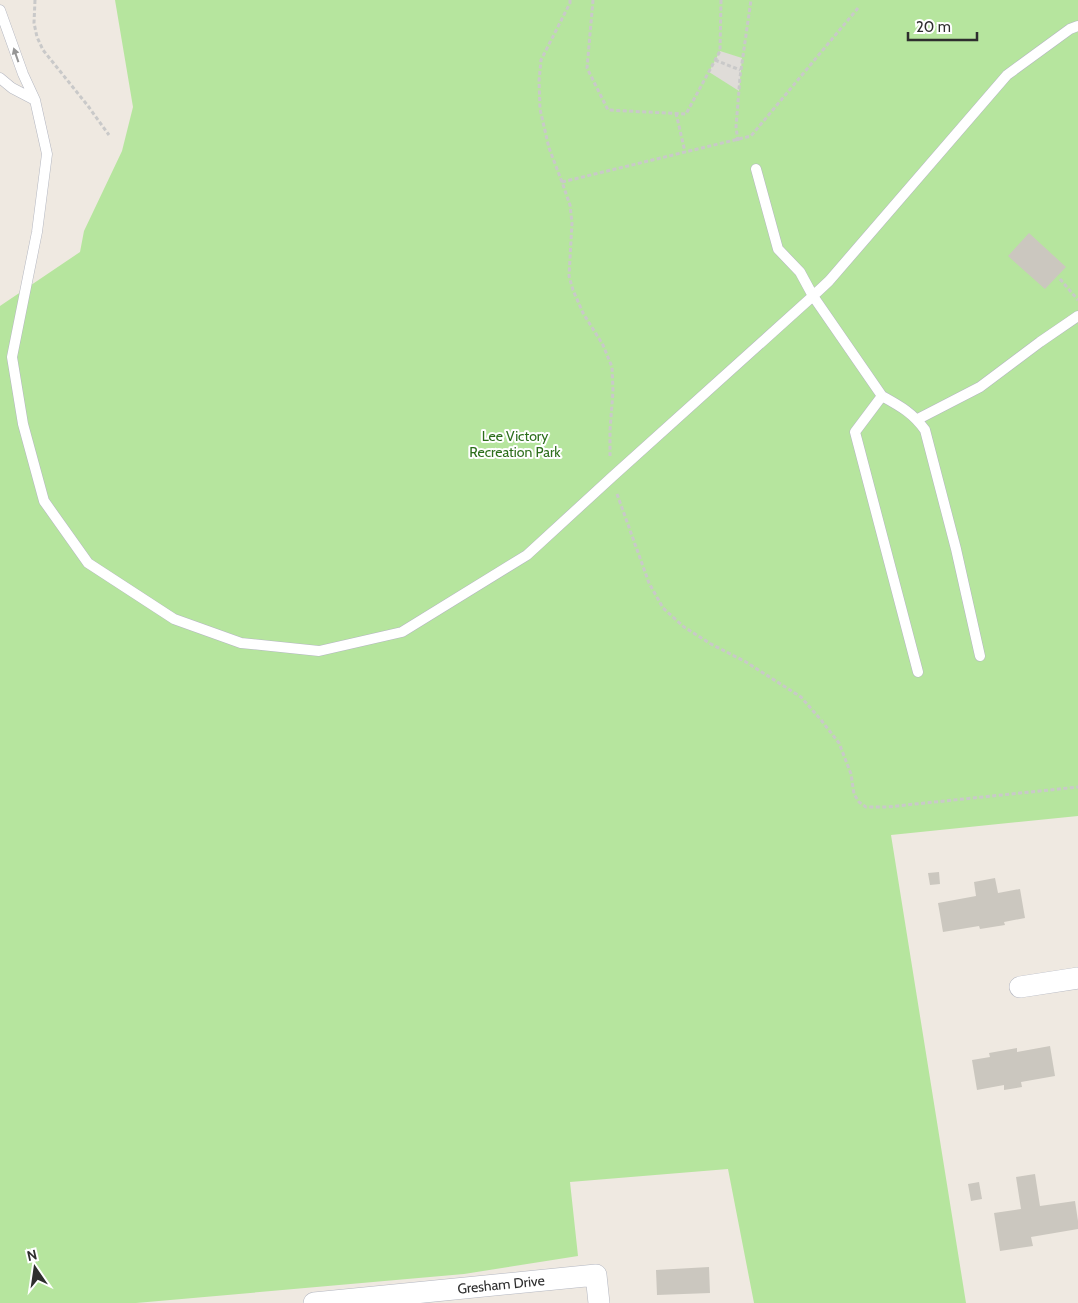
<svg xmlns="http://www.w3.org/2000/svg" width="1078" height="1303" viewBox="0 0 1078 1303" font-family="Cabin,sans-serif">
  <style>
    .green { fill: #b6e59e }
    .plaza { fill: #dfdcd8 }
    .building { fill: #cbc7bf }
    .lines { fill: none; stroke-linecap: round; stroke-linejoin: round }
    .service-casing { stroke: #b4b7c1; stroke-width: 11 }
    .minor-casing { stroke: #b4b7c1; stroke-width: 22 }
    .path { stroke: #c9c9c9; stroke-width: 3; stroke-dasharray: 4 2.5; stroke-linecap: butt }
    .service { stroke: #fff; stroke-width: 10 }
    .minor { stroke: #fff; stroke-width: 21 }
    .oneway { fill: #969696 }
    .labels { text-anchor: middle; stroke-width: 4; stroke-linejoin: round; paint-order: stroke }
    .park-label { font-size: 14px; fill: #2c6e1b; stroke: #fff }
    .street-label { font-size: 14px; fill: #2e2e2e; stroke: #fff }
  </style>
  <rect width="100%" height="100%" fill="#efe9e1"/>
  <!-- green -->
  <path class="green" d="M115 0H1078V816L891 835 966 1303H754L728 1169 570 1182 578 1256 464 1274 136 1303H0V306L80 252 84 231 122 151 133 107Z"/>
  <!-- plaza -->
  <path class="plaza" d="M720 51 742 58 739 91 709 72Z"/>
  <!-- building -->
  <path class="building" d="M1029 233 1066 267 1045 289 1008 256Z
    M939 872 940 884 930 885 928 873Z
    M995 878 998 893 1020 889 1025 918 1004 922 1005 925 980 929 979 926 943 932 938 903 976 896 974 882Z
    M1050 1046 1055 1076 1021 1082 1022 1087 1004 1090V1085L977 1090 972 1060 990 1057 989 1053 1017 1048V1052Z
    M1035 1174 1040 1206 1075 1201 1078 1221V1229L1031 1237 1033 1246 1000 1251 994 1213 1021 1209 1016 1177Z
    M979 1182 982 1199 971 1201 968 1184Z
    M709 1267 710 1293 657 1295 656 1270Z"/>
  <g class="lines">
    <defs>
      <path id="service" d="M0 10 23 74 35 100 47 154 37 232 12 357 23 424 44 501 88 563 174 619 241 643 319 651 402 632 527 555 612 477 813 296 800 272 778 249 756 169
        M0 78 12 88 35 100
        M882 396C900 406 913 413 925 430L956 549 980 656
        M918 419 980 387 1040 342 1078 316
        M918 672 855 432 882 396 813 296 829 281 1007 75 1070 29 1078 26"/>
      <g id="minor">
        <path d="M1020 987 1078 978"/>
        <path id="s1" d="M314 1303 596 1275 599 1303"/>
      </g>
    </defs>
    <!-- service casing -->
    <use href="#service" class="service-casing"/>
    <!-- minor casing -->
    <use href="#minor" class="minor-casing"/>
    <!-- path -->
    <path class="path" d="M35 0 34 23 37 37 43 50 88 106 109 135
      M570 0V3L541 60 539 81 540 109 549 148 562 182 570 205 572 223 569 276 573 290 583 313 603 345 612 367 613 391 610 430V456
      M593 0 587 68 608 110 686 114 720 51 721 0
      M715 60 740 70
      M676 113 685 152
      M738 141 736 127 740 77 751 0
      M562 182 751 136 858 8
      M1060 279 1078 300
      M617 494 649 583 663 608 684 627 711 644 746 662 801 697 821 720 839 743 851 774 854 794 859 802 866 807H887L1078 787"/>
    <!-- service -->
    <use href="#service" class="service"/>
    <!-- minor -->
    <use href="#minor" class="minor"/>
  </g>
  <!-- one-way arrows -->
  <defs><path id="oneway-solid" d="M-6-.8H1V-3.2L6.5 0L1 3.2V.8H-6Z" transform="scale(1.25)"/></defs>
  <use class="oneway" href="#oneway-solid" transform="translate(16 55) rotate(-109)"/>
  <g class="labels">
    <!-- park labels -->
    <g class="park-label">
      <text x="515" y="441">Lee Victory<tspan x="515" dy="16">Recreation Park</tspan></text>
    </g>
    <!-- street labels -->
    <g class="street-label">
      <text dy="5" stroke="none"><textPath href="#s1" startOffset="188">Gresham Drive</textPath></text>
    </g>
  </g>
  <!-- north arrow -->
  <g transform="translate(35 1268) rotate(347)" stroke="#ffffff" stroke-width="4" paint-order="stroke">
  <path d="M0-4L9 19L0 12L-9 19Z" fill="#2e2e2e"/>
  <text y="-8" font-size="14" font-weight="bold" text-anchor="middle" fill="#2e2e2e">N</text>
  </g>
  <!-- scale -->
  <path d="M908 32v8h69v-8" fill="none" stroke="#2e2e2e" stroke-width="2.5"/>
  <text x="916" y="32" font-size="15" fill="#2e2e2e" stroke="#ffffff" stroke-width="4" paint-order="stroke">20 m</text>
</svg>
